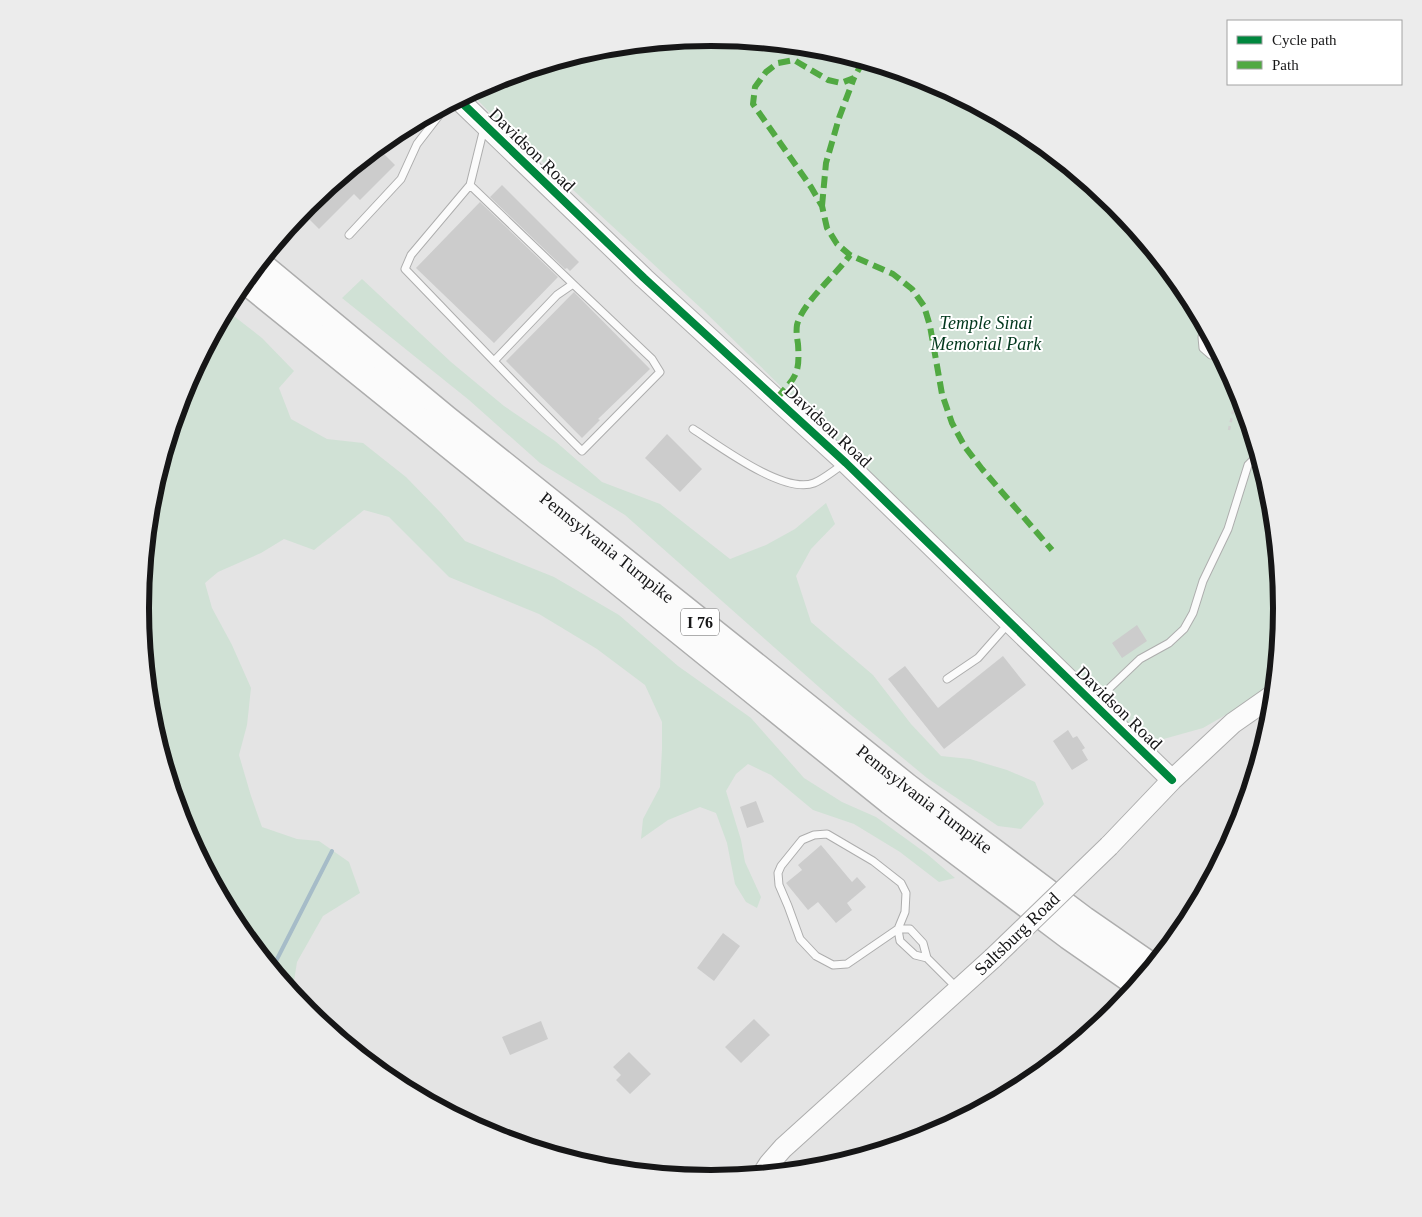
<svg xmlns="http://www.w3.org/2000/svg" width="1422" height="1217" viewBox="0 0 1422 1217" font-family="Georgia,serif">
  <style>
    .green { fill: #d0e1d5 }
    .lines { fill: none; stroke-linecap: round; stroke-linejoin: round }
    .stream { stroke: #a6bcc8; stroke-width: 4 }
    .building { fill: #ccc }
    .lane-casing { stroke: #adadad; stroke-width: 9 }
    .secondary-casing { stroke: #adadad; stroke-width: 22 }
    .highway-casing { stroke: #adadad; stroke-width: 29 }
    .path { stroke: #d0d0d0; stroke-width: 2.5; stroke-dasharray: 4 4; stroke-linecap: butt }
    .lane { stroke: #fbfbfb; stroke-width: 7 }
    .secondary { stroke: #fbfbfb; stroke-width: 20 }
    .highway { stroke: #fbfbfb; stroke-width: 26 }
    .secondary-bridge-casing { stroke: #adadad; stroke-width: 22; stroke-linecap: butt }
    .secondary-bridge { stroke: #fbfbfb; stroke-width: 20 }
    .quiet { stroke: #51a942; stroke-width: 6; stroke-dasharray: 12 6; stroke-linecap: butt }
    .cycleway-casing { stroke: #fff; stroke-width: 11 }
    .cycleway { stroke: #00873e; stroke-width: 8 }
    .labels { text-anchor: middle; stroke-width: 4; stroke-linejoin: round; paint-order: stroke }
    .shield { fill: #fff; stroke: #5c5c5d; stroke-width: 1 }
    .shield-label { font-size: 16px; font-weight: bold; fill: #161617 }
    .street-label { font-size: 18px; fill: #161617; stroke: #fff }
    .park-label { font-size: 18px; font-style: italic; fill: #01371c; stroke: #fff }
    .rim { fill: none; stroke: #161617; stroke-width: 6 }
  </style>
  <rect width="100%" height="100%" fill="#e4e4e4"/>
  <!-- green -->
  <path class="green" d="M711 38 823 49 930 81 1028 134 1115 205 1186 292 1239 390 1271 497 1282 609 1274 687 1203 728 1160 740 1132 731 703 310 493 116 471 93 493 81 600 48Z
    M362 279 451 362 504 406 555 441 602 482 660 504 730 559 766 545 795 529 826 503 835 524 811 549 796 576 811 622 873 675 911 724 941 756 970 759 1007 770 1035 782 1044 804 1021 829 998 826 927 778 846 711 625 515 540 463 469 400 342 298Z
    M226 310 262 338 294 371 279 388 291 419 327 439 363 443 406 477 441 513 465 541 554 577 619 615 678 666 751 718 804 778 842 802 876 817 927 854 955 878 939 882 900 852 854 824 813 810 771 775 748 764 736 774 726 791 741 840 745 862 761 897 757 908 746 902 735 884 727 843 716 813 700 807 668 820 641 839 643 819 660 787 662 749V722L645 685 597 649 539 614 449 577 389 517 364 510 314 550 284 539 261 553 218 572 205 583 212 608 232 645 251 688 247 725 239 755 251 796 262 827 297 839 319 841 349 862 360 893 323 916 297 962 292 994 236 925 183 827 151 720 140 608 151 497 184 390Z"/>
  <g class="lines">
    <!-- stream -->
    <path class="stream" d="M272 969 332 851"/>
  </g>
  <!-- building -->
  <path class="building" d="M379 149 395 165 360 200 354 194 319 229 302 212 307 205 339 178 344 183Z
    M502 185 579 262 570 271 567 268 565 269 490 197Z
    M480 202 558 277 494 343 416 268Z
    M574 292 650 369 598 419 600 420 582 438 506 361Z
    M667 434 702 469 680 492 645 458Z
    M1137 625 1147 641 1122 658 1112 643Z
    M1003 656 1026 685 944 749 888 679 905 666 938 708Z
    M1068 730 1073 738 1077 736 1085 748 1082 750 1088 760 1072 770 1053 741Z
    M756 801 764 822 747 828 740 807Z
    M821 845 852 882 857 877 866 887 847 903 852 910 836 923 818 902 808 910 786 883 802 870 798 865Z
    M723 933 740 946 714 981 697 968Z
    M754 1019 770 1035 741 1063 725 1047Z
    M541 1021 548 1039 510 1055 502 1037Z
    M629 1052 651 1074 630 1094 616 1080 621 1075 613 1067Z"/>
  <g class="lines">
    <defs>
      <path id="lane" d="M484 128 470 185 411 255 405 269C464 330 522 391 582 451L660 372 652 359 573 284 557 295 494 361
        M470 185 573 284
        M349 235 401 179 417 144 447 105
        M1207 331 1202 337 1203 348 1211 355H1220
        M693 429C718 445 784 495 814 483 824 479 834 470 844 464
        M947 679 978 658 1009 623
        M1095 702 1140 659 1169 643 1184 629 1193 613 1203 581 1228 529 1248 465 1258 455
        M927 958 915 955 900 941 898 929 905 912 906 893 901 883 873 861 827 834 814 835 802 840 781 866 778 873 779 885 788 906 800 939 816 956 833 965 847 964 898 929H910L923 943 927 958 958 989"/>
      <path id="secondary" d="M458 99 644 278 846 463 1172 780
        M1109 846 1172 780 1233 723 1273 695
        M762 1175 769 1164 783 1148 993 958"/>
      <g id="highway">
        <path id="s1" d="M259 264 446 419 907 787 1084 920 1152 967"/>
        <path d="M245 280 890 801 1069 936 1138 984"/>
      </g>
    </defs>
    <!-- lane casing -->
    <use href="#lane" class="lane-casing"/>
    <!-- secondary casing -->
    <use href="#secondary" class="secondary-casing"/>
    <!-- highway casing -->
    <use href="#highway" class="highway-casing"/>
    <!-- path -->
    <path class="path" d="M1229 430 1238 388"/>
    <!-- lane -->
    <use href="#lane" class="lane"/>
    <!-- secondary -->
    <use href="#secondary" class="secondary"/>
    <!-- highway -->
    <use href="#highway" class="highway"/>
    <defs>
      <path id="secondary-bridge" d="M993 958 1109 846"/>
    </defs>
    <!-- secondary-bridge casing -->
    <use href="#secondary-bridge" class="secondary-bridge-casing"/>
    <!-- secondary-bridge -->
    <use href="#secondary-bridge" class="secondary-bridge"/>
    <!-- quiet -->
    <path class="quiet" d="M863 61 854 78 841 83 828 80 794 60 778 63 766 72 755 87 753 104 811 187 822 206 827 228 837 244 850 255 893 274 912 289 924 306 930 326 942 394 952 423 965 447 982 469 1052 550
      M822 206 826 163 839 118 854 78
      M777 398C796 376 800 375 798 344 797 338 796 331 797 325 802 303 836 275 850 255"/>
    <defs>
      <path id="cycleway" d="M458 99 644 278 846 463 1172 780"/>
    </defs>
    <!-- cycleway casing -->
    <use href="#cycleway" class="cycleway-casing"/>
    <!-- cycleway -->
    <use href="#cycleway" class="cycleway"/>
  </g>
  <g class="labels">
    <!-- shield labels -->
    <rect class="shield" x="681" y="608.5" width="38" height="27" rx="4"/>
    <g class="shield-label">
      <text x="700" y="628">I 76</text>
    </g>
    <!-- street labels -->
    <g class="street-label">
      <text transform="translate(532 150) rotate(44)" y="6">Davidson Road</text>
      <text transform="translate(828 426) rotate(43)" y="6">Davidson Road</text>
      <text dy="6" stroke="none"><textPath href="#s1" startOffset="449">Pennsylvania Turnpike</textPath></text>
      <text transform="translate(1119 708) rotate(44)" y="6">Davidson Road</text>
      <text dy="6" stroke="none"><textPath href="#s1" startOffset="854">Pennsylvania Turnpike</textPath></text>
      <text transform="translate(1017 934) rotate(-44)" y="6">Saltsburg Road</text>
    </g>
    <!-- park labels -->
    <g class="park-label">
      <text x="986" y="329">Temple Sinai<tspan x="986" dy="21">Memorial Park</tspan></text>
    </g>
  </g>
  <!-- crop -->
  <path d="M0 0H1422V1217H0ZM149 608a562 562 0 1 1 1124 0a562 562 0 1 1-1124 0Z" fill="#ececec" fill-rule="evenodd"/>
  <path class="rim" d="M149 608a562 562 0 1 1 1124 0a562 562 0 1 1-1124 0Z"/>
  <!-- legend -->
  <rect x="1227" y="20" width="175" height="65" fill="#ffffff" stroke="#a2a2a2"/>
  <rect x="1237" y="36" width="25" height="8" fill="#00873e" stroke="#a2a2a2"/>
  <text x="1272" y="45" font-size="15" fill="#161617">Cycle path</text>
  <rect x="1237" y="61" width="25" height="8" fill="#51a942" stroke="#a2a2a2"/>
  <text x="1272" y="70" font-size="15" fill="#161617">Path</text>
</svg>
